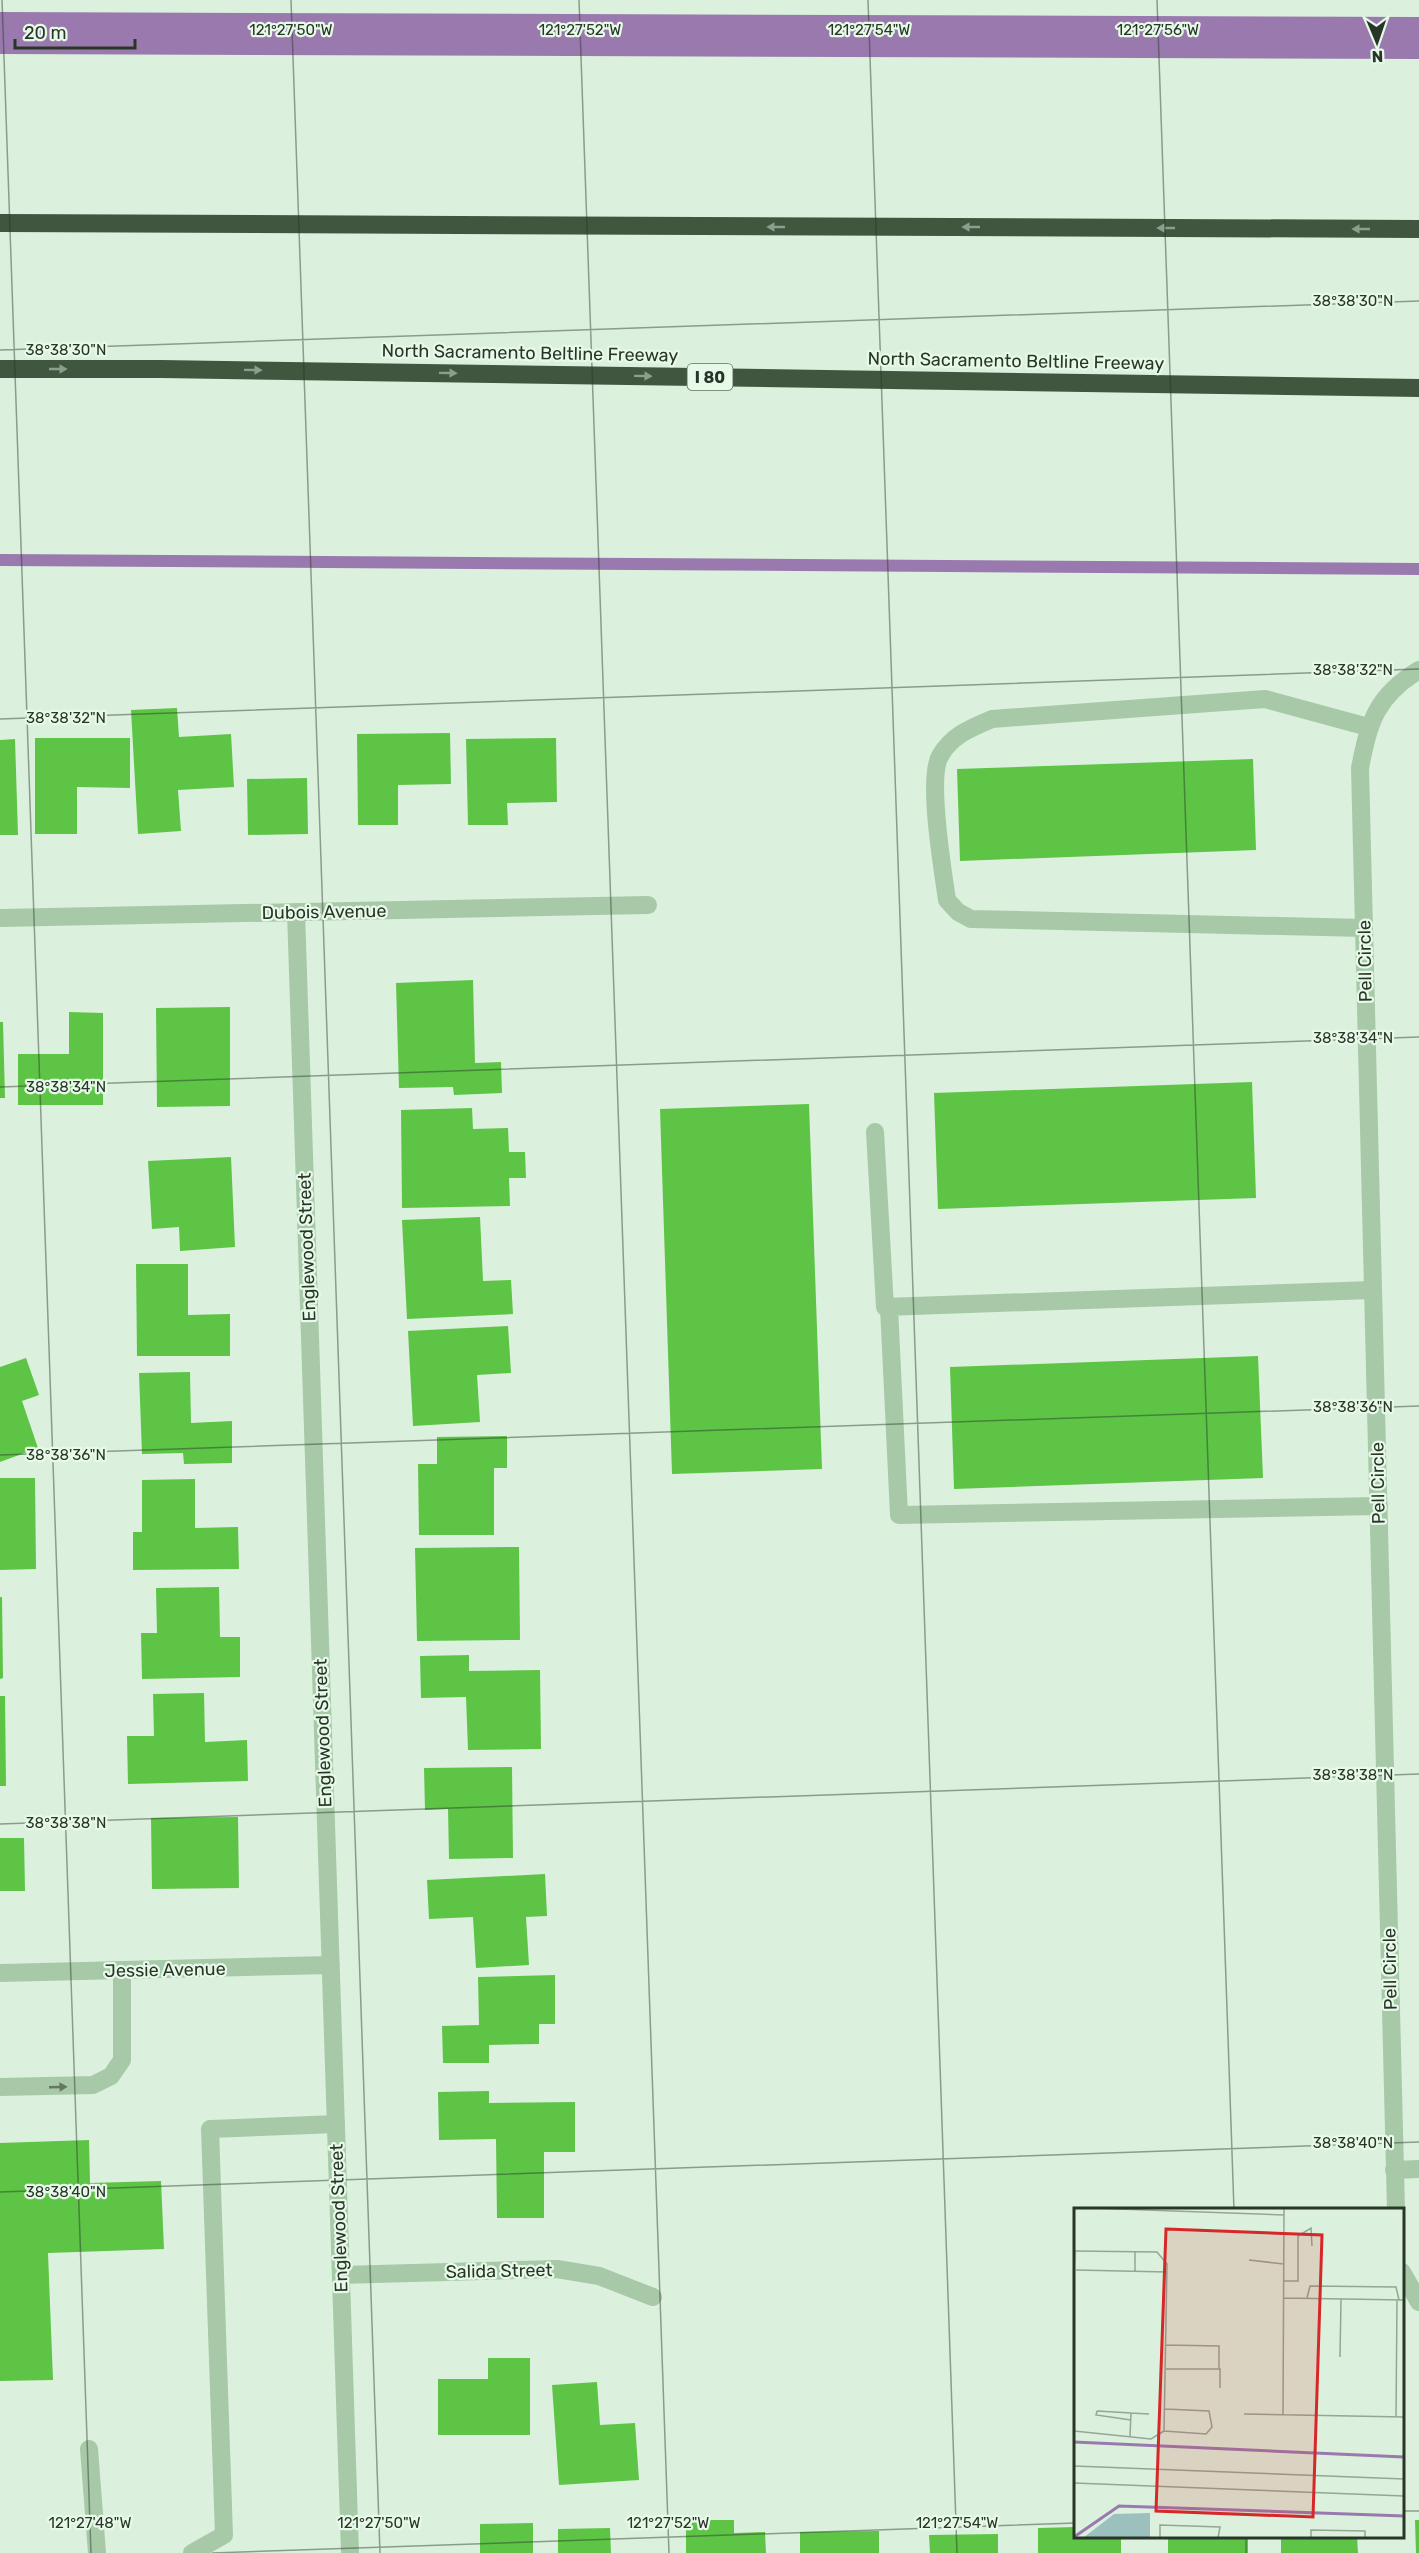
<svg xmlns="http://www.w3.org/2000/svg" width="1419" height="2553" viewBox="0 0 1419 2553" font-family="Rubik,sans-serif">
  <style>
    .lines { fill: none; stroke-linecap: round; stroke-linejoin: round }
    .stream { stroke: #9a7aae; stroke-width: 12 }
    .canal { stroke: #9a7aae; stroke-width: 42 }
    .building { fill: #5dc446 }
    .lane { stroke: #a7c9a8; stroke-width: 18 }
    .street { stroke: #a7c9a8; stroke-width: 18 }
    .highway { stroke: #41563f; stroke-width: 18 }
    .oneway { fill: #8c9f8c }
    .oneway2 { fill: #627861 }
    .ticks { fill: none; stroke: #293627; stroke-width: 1.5; stroke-opacity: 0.45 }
    .labels { text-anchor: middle; stroke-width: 4.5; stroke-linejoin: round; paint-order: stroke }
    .shield { fill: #e7f9e9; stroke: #627061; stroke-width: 1.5 }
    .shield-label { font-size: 16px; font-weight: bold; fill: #293627 }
    .street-label { font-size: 18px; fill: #293627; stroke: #e7f9e9 }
    .inset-river { fill: none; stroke: #9a7aae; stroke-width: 3 }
    .inset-road { fill: none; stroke: #94a694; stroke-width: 1.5 }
    .view { fill: #d62828; fill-opacity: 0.15; stroke: #d62828; stroke-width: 3 }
    .inset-edge { fill: none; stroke: #293627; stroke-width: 3 }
    .ticks-label { font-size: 15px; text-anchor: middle; fill: #293627; stroke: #e7f9e9; stroke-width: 4.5; stroke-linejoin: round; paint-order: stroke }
  </style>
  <rect width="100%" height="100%" fill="#dbf1dd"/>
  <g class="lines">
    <!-- stream -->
    <path class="stream" d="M0 560 1419 569"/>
    <!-- canal -->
    <path class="canal" d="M0 33 1419 38"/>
  </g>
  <!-- building -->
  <path class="building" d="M177 708 179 737 231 734 234 787 178 790 181 831 138 834 131 710Z
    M450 733 451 784 398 785V825H358L357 734Z
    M35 738H130V788L77 787V834H35Z
    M556 738 557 802 507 803 508 825H468L466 739Z
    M15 739 18 835H0V740Z
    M1253 759 1256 850 960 861 957 769Z
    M307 778 308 834 248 835 247 779Z
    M473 980 475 1063 501 1062 502 1093 454 1095 453 1087 399 1088 396 983Z
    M230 1007V1106L157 1107 156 1008Z
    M69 1012 103 1013V1105H18V1054H69Z
    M0 1022H3L5 1098H0Z
    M1252 1082 1256 1198 938 1209 934 1093Z
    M809 1104 822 1469 672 1474 660 1109Z
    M472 1108 473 1129 508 1128 509 1152H525L526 1178H509L510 1206 402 1208 401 1110Z
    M231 1157 235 1247 180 1251 179 1227 152 1229 148 1161Z
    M480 1217 483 1281 511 1280 513 1314 407 1319 402 1220Z
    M136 1264H188V1315L230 1314V1356H137Z
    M508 1326 511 1373 477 1375 480 1422 413 1426 408 1331Z
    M1258 1356 1263 1478 954 1489 950 1367Z
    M26 1358 39 1395 22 1401 38 1448 0 1462V1367Z
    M190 1372 191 1423 232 1421V1463L184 1464 183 1453 142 1454 139 1373Z
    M507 1436V1468H494V1535H419L418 1464H437V1437Z
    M0 1478H35L36 1569 0 1570Z
    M195 1479V1528L238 1527 239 1569 133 1570V1532H142V1480Z
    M519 1547 520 1640 417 1641 415 1548Z
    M219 1587 220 1637H240V1677L142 1679 141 1633H157L156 1588Z
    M0 1597H2L3 1678 0 1679Z
    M469 1655V1671L540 1670 541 1749 468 1750 466 1697 421 1698 420 1656Z
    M204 1693 205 1742 247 1740 248 1781 128 1784 127 1736H154L153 1694Z
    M0 1696H5L6 1786H0Z
    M512 1767 513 1858 449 1859 448 1809 425 1810 424 1768Z
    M238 1817 239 1888 152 1889 151 1818Z
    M0 1838H24L25 1891H0Z
    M545 1874 547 1916 526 1917 529 1965 476 1968 473 1917 429 1919 427 1880Z
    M555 1975V2024H539V2044L489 2045V2063H443L442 2026 479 2025 478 1977Z
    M489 2091V2103L575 2102V2152H544V2218H497L496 2139 439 2140 438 2092Z
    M89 2140 90 2183 161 2181 164 2249 48 2253 53 2380 0 2381V2143Z
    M488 2358H530V2435H438V2379H488Z
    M597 2382 600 2425 635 2423 639 2480 559 2485 552 2385Z
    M686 2520H734V2533L765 2532 766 2553H686Z
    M1415 2520H1419V2553H1416Z
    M533 2523V2553H480V2524Z
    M1076 2527V2536H1121V2553H1038V2528Z
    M610 2528 611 2553H558V2529Z
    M879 2531V2553H800V2532Z
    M998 2534V2553H930L929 2535Z
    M1168 2536H1248V2553H1168Z
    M1281 2536H1357L1358 2553H1281Z"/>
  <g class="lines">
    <!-- lane -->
    <path class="lane" d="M1364 928 971 919 958 912 947 900C943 871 927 779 940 756 952 735 971 728 992 719L1265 699 1368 727
      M875 1132 885 1307 1373 1290
      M889 1307 899 1515 1379 1506
      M0 2087 93 2085 111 2076 122 2060V1971
      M1394 2170 1419 2169
      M89 2449 97 2553
      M192 2553 224 2535 210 2129 336 2124"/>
    <!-- street -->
    <path class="street" d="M296 912 350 2553
      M0 918 648 905
      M0 1973 331 1965
      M1396 2210 1360 768C1369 722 1376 696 1419 670
      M1402 2272 1419 2302
      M341 2275 557 2269 599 2276 653 2297"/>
    <!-- highway -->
    <path class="highway" d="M0 223 1419 229
      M0 369H161L1419 388"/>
  </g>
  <!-- one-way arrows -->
  <defs><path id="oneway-solid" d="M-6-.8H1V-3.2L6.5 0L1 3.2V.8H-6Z" transform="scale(1.5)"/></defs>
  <g class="oneway">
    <use href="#oneway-solid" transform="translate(776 227) rotate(-180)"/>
    <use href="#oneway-solid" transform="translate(971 227) rotate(-180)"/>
    <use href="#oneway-solid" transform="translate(1166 228) rotate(-180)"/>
    <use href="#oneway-solid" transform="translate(1361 229) rotate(-180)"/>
    <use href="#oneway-solid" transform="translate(58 369)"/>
    <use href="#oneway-solid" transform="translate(253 370) rotate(1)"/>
    <use href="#oneway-solid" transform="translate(448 373) rotate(1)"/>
    <use href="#oneway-solid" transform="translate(643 376) rotate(1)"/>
  </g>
  <use class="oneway2" href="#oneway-solid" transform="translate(58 2087) rotate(-2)"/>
  <!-- ticks -->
  <path class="ticks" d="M2 0 91 2553M291 0 380 2553M579 0 669 2553M868 0 957 2553M1157 0 1234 2210M0 350 1419 301M0 719 1419 669M0 1087 1419 1037M0 1455 1419 1406M0 1824 1419 1774M0 2192 1419 2142M1402 2511H1419M1246 2536V2553M212 2553 1076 2523"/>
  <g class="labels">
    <!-- shield labels -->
    <rect class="shield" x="687.5" y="364" width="45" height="26" rx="4.5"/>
    <g class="shield-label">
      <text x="710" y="383">I 80</text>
    </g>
    <!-- street labels -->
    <g class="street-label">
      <text transform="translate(530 353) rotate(1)" y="6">North Sacramento Beltline Freeway</text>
      <text transform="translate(1016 361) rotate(1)" y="6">North Sacramento Beltline Freeway</text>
      <text transform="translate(324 912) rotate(-1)" y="6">Dubois Avenue</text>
      <text transform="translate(1365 961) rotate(-91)" y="6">Pell Circle</text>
      <text transform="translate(307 1247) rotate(-92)" y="6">Englewood Street</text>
      <text transform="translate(1378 1483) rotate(-91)" y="6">Pell Circle</text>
      <text transform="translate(323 1733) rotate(-92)" y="6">Englewood Street</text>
      <text transform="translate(1390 1969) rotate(-91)" y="6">Pell Circle</text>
      <text transform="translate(165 1970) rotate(-1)" y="6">Jessie Avenue</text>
      <text transform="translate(339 2218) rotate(-92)" y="6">Englewood Street</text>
      <text transform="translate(499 2271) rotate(-1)" y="6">Salida Street</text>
    </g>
  </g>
  <!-- overview -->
  <g transform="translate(1074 2208)">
    <rect width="330" height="330" fill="#dbf1dd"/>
    <path d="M76 305V330H9L40 306Z" fill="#9bc0bd"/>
    <path class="inset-river" d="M0 234 330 249M0 329 45 298 330 308"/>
    <path class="inset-road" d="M16 0 210 7M0 43 83 44 93 56 90 223 77 231 0 223M175 52 210 56M0 62 1 43M2 62 93 64M61 63V44M210 73H224V28L237 20 238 38M210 90 330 92M233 90 236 78 322 79 325 92M92 137 145 138V161M266 149 267 91M92 161H146V180M23 203 22 207 57 212M23 203 57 205M170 206 330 209M209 207 210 0M322 209 323 92M90 223 132 226 138 219 135 203 91 201M56 228 57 205 75 206M0 258 330 271M0 275 330 288M86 330V317L146 319 144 330M237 330V322L291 323V330"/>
    <path class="view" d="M92 21 248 27 239 309 82 303Z"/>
    <rect width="330" height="330" class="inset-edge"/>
  </g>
  <g class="ticks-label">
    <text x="291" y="35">121°27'50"W</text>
    <text x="580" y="35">121°27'52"W</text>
    <text x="869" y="35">121°27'54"W</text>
    <text x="1158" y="35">121°27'56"W</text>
    <text x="1353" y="306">38°38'30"N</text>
    <text x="66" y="355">38°38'30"N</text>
    <text x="1353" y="675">38°38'32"N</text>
    <text x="66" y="723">38°38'32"N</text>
    <text x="1353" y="1043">38°38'34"N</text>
    <text x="66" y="1092">38°38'34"N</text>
    <text x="1353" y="1412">38°38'36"N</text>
    <text x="66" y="1460">38°38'36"N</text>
    <text x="1353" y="1780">38°38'38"N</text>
    <text x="66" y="1828">38°38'38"N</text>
    <text x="1353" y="2148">38°38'40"N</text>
    <text x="66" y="2197">38°38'40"N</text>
    <text x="90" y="2528">121°27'48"W</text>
    <text x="379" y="2528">121°27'50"W</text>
    <text x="668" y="2528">121°27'52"W</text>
    <text x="957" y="2528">121°27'54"W</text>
  </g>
  <!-- north arrow -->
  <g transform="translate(1377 42) rotate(178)" stroke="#e7f9e9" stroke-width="4.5" paint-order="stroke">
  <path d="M0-4.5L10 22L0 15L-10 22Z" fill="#293627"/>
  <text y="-9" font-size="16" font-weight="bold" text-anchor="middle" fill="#293627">N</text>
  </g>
  <!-- scale -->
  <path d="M15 39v9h120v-9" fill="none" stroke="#293627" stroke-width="3"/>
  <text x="24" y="39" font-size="18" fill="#293627" stroke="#e7f9e9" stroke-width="4.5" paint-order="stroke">20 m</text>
</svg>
